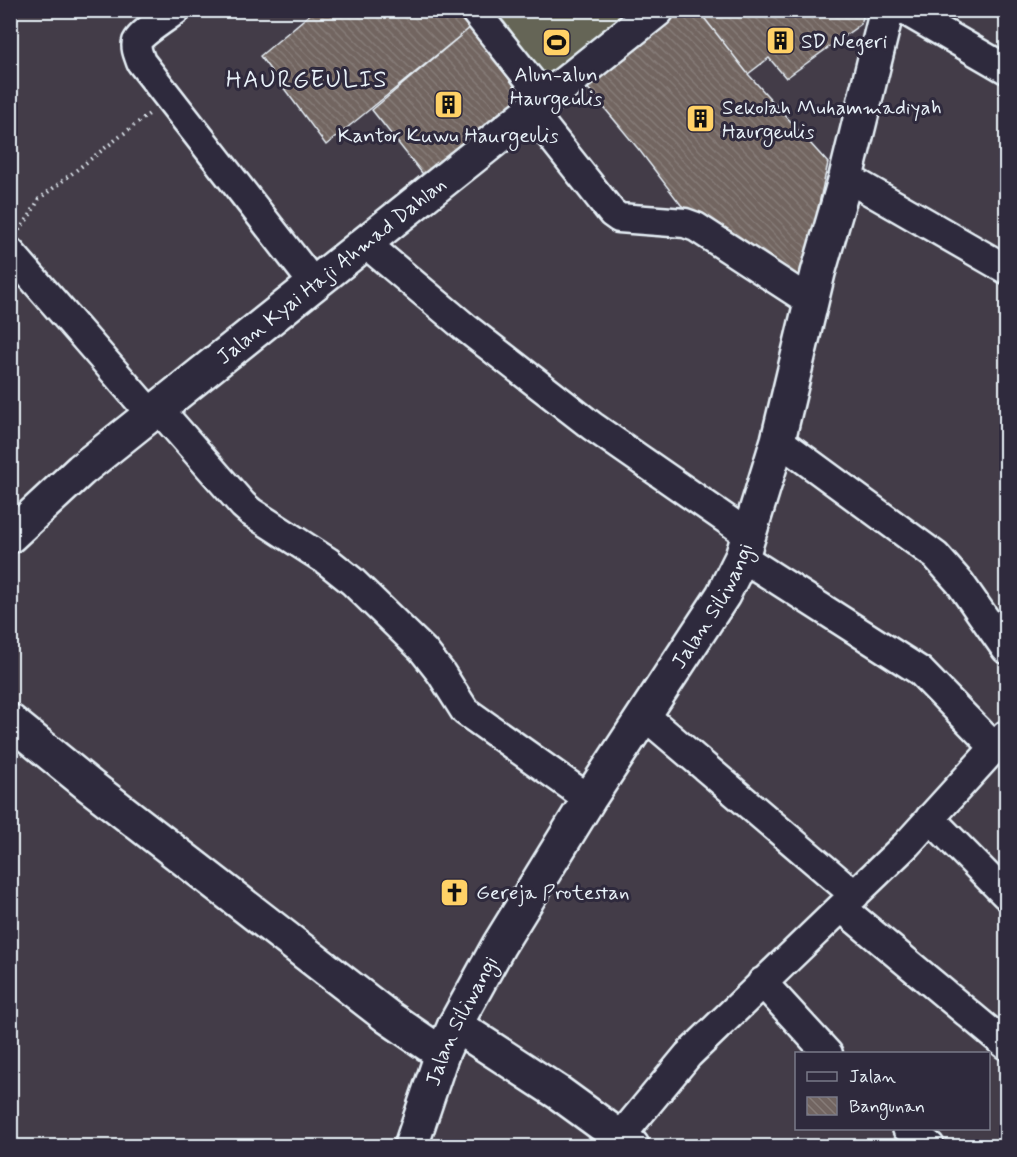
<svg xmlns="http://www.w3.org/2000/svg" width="1017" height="1157" viewBox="0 0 1017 1157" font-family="Mynerve,sans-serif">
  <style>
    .park { fill: #656557; stroke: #a6aba8; stroke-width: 1.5 }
    .building { fill: url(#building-back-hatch); stroke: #e8f1f8; stroke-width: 1.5 }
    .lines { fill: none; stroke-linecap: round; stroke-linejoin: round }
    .street-casing { stroke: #e8f1f8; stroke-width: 33 }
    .secondary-casing { stroke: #e8f1f8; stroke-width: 38 }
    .path { stroke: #e8f1f8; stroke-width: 4; stroke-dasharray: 1.5 4.5; stroke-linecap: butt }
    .street { stroke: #2f2a3d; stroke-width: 28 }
    .secondary { stroke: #2f2a3d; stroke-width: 33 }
    .labels { text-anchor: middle; stroke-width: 6; stroke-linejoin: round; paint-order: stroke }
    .poi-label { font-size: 21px; fill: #e8f1f8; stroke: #2f2a3d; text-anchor: start }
    .street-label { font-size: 21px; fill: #e8f1f8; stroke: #2f2a3d }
    .quarter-label { font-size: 24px; letter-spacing: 1.5px; fill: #e8f1f8; stroke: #2f2a3d }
  </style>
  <defs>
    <pattern id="building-back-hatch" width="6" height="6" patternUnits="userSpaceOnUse" patternTransform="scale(1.5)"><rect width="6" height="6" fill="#726561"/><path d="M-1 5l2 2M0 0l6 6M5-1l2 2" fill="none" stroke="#867c78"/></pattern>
  </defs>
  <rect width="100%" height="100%" fill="#433c48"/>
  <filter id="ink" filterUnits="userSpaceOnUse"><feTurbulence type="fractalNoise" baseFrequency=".0167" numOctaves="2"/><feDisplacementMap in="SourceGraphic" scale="12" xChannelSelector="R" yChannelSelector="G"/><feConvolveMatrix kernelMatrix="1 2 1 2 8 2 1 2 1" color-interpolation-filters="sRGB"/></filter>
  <g filter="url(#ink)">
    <!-- park -->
    <path class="park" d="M496 11H632L546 77Z"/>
    <!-- building -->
    <path class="building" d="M315 10H458L471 27 326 145 260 56Z
      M681 10H698L748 74 828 163 800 291 681 205 640 151 587 87Z
      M698 10H865L861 24 786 78 769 58 748 74Z
      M471 27 524 99 426 178 372 110Z"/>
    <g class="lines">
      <defs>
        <path id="street" d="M176 10C167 17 141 33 137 42 135 48 139 56 141 62L314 284
          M474 10 546 100
          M904 10 1006 69
          M531 111 612 213 619 218 685 223 696 227 811 302
          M846 177 1006 269
          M365 243 466 328 592 426 749 535
          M10 252 151 414
          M158 408 243 505 251 512 327 561 352 581 423 650 441 673 465 711 589 799
          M778 440 936 556 960 583 1006 649
          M742 557 920 671 995 748
          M644 715 855 895
          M930 818 1006 895
          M842 908 1006 1045
          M762 982 828 1054
          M907 1128 930 1146
          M620 1137 688 1055 907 844 1006 735"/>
        <g id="secondary">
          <path id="s1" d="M10 536 81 470 657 10"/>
          <path d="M10 721 90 786 388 1017 442 1054"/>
          <path d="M455 1025 559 1093 632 1146"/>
          <path id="s2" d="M411 1146 442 1054 455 1025 499 945 589 799 723 595 742 557 778 440 818 273 846 177 887 10"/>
        </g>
      </defs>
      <!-- street casing -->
      <use href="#street" class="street-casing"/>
      <!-- secondary casing -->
      <use href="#secondary" class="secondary-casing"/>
      <!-- path -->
      <path class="path" d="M19 230 29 217 39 199 149 114"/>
      <!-- street -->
      <use href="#street" class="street"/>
      <!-- secondary -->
      <use href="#secondary" class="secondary"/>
    </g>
  </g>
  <!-- icons -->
  <defs>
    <symbol id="building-square" viewBox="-11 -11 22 22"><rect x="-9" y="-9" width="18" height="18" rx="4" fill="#ffd166" stroke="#2f2a3d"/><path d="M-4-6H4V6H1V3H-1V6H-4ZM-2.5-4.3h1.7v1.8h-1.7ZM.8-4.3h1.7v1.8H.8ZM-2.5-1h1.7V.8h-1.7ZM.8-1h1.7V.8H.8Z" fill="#111"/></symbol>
    <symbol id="stadium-square" viewBox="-11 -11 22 22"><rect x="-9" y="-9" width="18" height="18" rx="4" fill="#ffd166" stroke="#2f2a3d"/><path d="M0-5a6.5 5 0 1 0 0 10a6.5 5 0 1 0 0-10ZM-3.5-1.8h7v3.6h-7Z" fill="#111"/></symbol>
    <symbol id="church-square" viewBox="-11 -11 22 22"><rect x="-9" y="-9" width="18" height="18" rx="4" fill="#ffd166" stroke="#2f2a3d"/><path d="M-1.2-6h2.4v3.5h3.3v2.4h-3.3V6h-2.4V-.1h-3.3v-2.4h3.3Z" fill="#111"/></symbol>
  </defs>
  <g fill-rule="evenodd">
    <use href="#building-square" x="764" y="24" width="33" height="33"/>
    <use href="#stadium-square" x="540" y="26" width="33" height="33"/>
    <use href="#building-square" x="432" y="88" width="33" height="33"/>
    <use href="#building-square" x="684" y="102" width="33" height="33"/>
    <use href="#church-square" x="438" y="876" width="33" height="33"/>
  </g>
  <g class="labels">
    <!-- poi labels -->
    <g class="poi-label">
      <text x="801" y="48">SD Negeri</text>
      <text x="556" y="81" text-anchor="middle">Alun-alun<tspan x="556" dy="24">Haurgeulis</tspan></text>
      <text x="722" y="114">Sekolah Muhammadiyah<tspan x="722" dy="24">Haurgeulis</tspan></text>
      <text x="448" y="142" text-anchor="middle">Kantor Kuwu Haurgeulis</text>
      <text x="476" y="899">Gereja Protestan</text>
    </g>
    <!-- street labels -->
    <g class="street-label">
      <text dy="7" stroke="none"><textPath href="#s1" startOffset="417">Jalan Kyai Haji Ahmad Dahlan</textPath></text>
      <text dy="7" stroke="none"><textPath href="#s2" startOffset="621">Jalan Siliwangi</textPath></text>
      <text dy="7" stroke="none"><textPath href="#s2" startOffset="135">Jalan Siliwangi</textPath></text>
    </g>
    <!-- quarter labels -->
    <g class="quarter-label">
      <text x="307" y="87">HAURGEULIS</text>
    </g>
  </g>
  <!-- margin -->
  <rect width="1017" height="1157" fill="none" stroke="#2f2a3d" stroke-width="36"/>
  <rect x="18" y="18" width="981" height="1121" fill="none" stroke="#e8f1f8" stroke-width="2" filter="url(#ink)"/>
  <!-- legend -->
  <rect x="795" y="1052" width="195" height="78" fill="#2f2a3d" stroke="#797a88" stroke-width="1.5"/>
  <rect x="807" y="1072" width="30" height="9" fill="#2f2a3d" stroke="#797a88" stroke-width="1.5"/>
  <text x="849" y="1082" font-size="18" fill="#e8f1f8">Jalan</text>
  <rect x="807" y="1097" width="30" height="18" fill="url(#building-back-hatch)" stroke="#797a88" stroke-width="1.5"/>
  <text x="849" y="1112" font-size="18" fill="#e8f1f8">Bangunan</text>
</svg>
